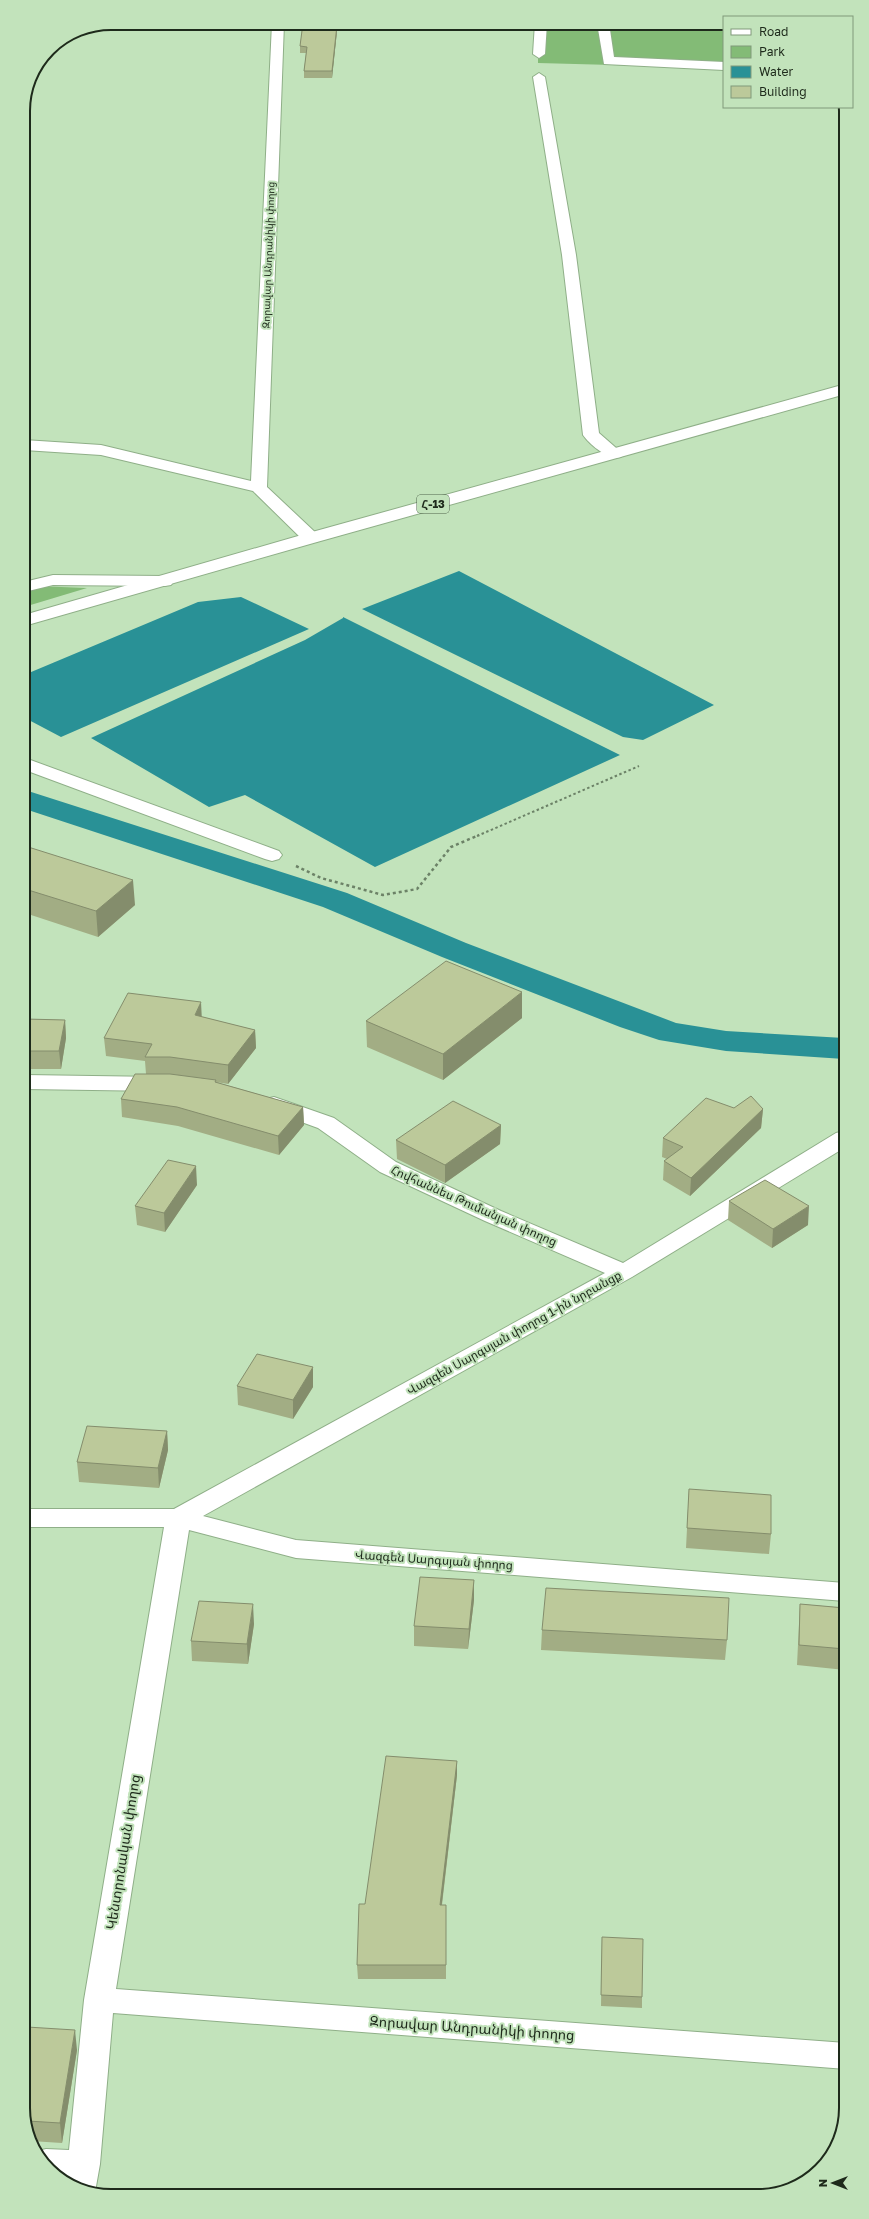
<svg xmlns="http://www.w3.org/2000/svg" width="869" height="2219" viewBox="0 0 869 2219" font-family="'Golos Text','Noto Sans Armenian',sans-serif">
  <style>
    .green { fill: #83bb76 }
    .water { fill: #299196 }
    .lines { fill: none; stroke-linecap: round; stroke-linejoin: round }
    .canal { fill: #299196; fill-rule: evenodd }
    .minor-casing { stroke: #8faf88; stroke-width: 2 }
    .major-casing { stroke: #8faf88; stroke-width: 2 }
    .path-far1 { stroke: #6c8267; stroke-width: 2; stroke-dasharray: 2.5 2.5; stroke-linecap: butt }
    .path { stroke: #6c8267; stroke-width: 2.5; stroke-dasharray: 3 3; stroke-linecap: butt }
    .minor { fill: #fff; fill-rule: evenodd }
    .major { fill: #fff; fill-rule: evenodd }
    .wall { fill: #a2ad84 }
    .shaded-wall { fill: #848d6c }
    .building { fill: #bcc99a; stroke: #848d6c }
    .labels { text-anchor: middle; stroke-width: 4; stroke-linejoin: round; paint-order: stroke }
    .far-street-label { font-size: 10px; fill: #1e2a1b; stroke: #c2e3bb }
    .shield { fill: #c2e3bb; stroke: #4f624b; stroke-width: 1 }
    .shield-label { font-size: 11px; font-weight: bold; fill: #1e2a1b }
    .street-label { font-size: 12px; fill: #1e2a1b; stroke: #c2e3bb }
    .near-street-label { font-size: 14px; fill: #1e2a1b; stroke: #c2e3bb }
    .rim { fill: none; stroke: #1e2a1b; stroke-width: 2 }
  </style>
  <rect width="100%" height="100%" fill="#c2e3bb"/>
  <!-- green -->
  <path class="green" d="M538 23H724V68L538 63Z
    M35 586 87 588 24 607V590Z"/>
  <!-- water -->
  <path class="water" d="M459 571 714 705 643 740 623 737 362 609Z
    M241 597 309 629 61 737 25 718 24 675 198 602Z
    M343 618V617L620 755 375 867 245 795 209 807 91 738 305 640Z"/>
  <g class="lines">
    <!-- canal -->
    <path class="canal" d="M25 790 347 893 466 943 676 1023 726 1031 844 1038V1059L726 1051 659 1040 620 1027 442 957 323 907 25 809Z"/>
    <defs>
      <path id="minor" d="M272 23H284L267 487 317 534 319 538 317 542H305L253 491 101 455 24 450V440L101 445 251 481Z
        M535 23H547L545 54 539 58 533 54Z
        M597 23H609L614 57 724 62V70L604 64Z
        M539 73 545 77 576 255 599 433 623 454 621 457C608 460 590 445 583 435L562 255 533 77Z
        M53 575 165 576 171 577 174 581 171 585 165 586 53 585 24 592V582Z
        M25 758 279 851 282 855 279 859 272 861 265 859 25 770Z
        M25 1075 160 1077 168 1079 171 1084 168 1089 160 1091 25 1089Z
        M274 1097 334 1118 396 1162 501 1211 623 1263 836 1133 844 1131V1148L632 1277 203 1516 296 1540 845 1583V1601L296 1558 189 1530 116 1989 846 2043V2069L113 2013 100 2164 95 2192 66 2181V2177L56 2176 38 2151 46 2149 69 2150 84 2000 164 1527H26V1509H174L605 1273 485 1221 380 1172 318 1128 266 1109 263 1104 266 1099Z"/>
      <path id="major" d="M842 385V395L317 542 24 626V615L305 534Z"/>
    </defs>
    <!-- minor casing -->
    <use href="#minor" class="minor-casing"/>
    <!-- major casing -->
    <use href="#major" class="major-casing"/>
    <!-- path-far1 -->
    <path class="path-far1" d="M477 836 639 766"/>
    <!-- path -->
    <path class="path" d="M296 866 321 878 383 895 417 889 451 847 479 835"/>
    <!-- minor -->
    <use href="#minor" class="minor"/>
    <!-- major -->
    <use href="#major" class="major"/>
  </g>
  <!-- wall -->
  <path class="wall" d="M303 23H330V25L337 31 332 78H304V71L306 53H300V46Z
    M25 846 135 905 98 937 25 913Z
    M522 992V1018L443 1080 367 1047 366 1021Z
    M202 1017 255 1030 256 1048 228 1084 216 1082 303 1107 304 1125 279 1155 178 1126 122 1117 121 1099 146 1074 145 1061 106 1056 104 1038Z
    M25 1019 65 1020 66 1038 61 1069H25Z
    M734 1108 763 1109 761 1128 690 1196 663 1180 664 1161 667 1159 662 1157 663 1138Z
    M501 1125 500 1144 445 1183 397 1159 396 1140Z
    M197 1185 165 1232 137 1225 135 1206Z
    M729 1201 808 1225 772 1248 728 1220Z
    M237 1386 313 1387 293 1419 238 1405Z
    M167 1431 168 1450 159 1488 79 1482 77 1462Z
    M689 1489 771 1534 769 1554 686 1548Z
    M474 1580V1600L468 1649 414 1646V1626Z
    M800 1604 845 1608V1670L797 1665 799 1624Z
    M254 1624 248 1664 192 1661 191 1641Z
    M542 1630 727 1640 725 1660 541 1650Z
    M457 1761V1775L442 1905H446V1979H358L357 1965 365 1904Z
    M602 1937 642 1997V2008L601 2006Z
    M27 2027 77 2050 62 2143 31 2141 28 2136Z"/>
  <!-- shaded-wall -->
  <path class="shaded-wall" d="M337 25V31L332 78V71Z
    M133 880 135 905 98 937 96 911Z
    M522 992V1018L443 1080V1054Z
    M201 1002 202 1021 195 1015Z
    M65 1020 66 1038 61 1069 59 1051Z
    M255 1030 256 1048 228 1084V1065Z
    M303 1107 304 1125 279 1155 278 1136Z
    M763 1109 761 1128 690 1196 691 1178Z
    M501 1125 500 1144 445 1183V1165Z
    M196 1166 197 1185 165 1232 164 1213Z
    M809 1206 808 1225 772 1248 773 1229Z
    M313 1367V1387L293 1419V1400Z
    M167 1431 168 1450 159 1488 158 1468Z
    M474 1580V1600L468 1649 469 1629Z
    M253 1604 254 1624 248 1664 247 1644Z
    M457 1761V1775L440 1919V1905Z
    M75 2030 77 2050 62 2143 60 2123Z"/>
  <!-- building -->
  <path class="building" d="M303 23H329V25H337L332 71H304L307 47 300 46Z
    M25 846 133 880 96 911 25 889Z
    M446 961 522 992 443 1054 366 1021Z
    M128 993 201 1002 195 1015 255 1030 228 1065 170 1057H145L152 1044 104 1038Z
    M25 1019 65 1020 59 1051H25Z
    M135 1074H170L216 1080 215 1082 303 1107 278 1136 177 1107 121 1099Z
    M751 1096 763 1109 691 1178 664 1161 683 1147 663 1138 706 1098 734 1108Z
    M453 1101 501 1125 445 1165 396 1140Z
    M168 1160 196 1166 164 1213 135 1206Z
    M765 1180 809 1206 773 1229 729 1201Z
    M257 1354 313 1367 293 1400 237 1386Z
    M87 1426 167 1431 158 1468 77 1462Z
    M689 1489 771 1495V1534L687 1528Z
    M420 1577 474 1580 469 1629 414 1626Z
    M546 1588 729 1598 727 1640 542 1630Z
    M199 1601 253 1604 247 1644 191 1641Z
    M800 1604 845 1608V1649L799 1645Z
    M386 1756 457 1761 440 1905H446V1965H357L359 1904H365Z
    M602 1937 643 1939 642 1997 601 1995Z
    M27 2027 75 2030 60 2123 28 2121Z"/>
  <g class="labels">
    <!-- far-street labels -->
    <g class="far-street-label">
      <text transform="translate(268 255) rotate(-88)" y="4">Զորավար Անդրանիկի փողոց</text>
    </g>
    <!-- shield labels -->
    <rect class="shield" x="417" y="495" width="32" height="18" rx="3"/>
    <g class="shield-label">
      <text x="433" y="508">Հ-13</text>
    </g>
    <!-- street labels -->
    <g class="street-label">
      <text transform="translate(474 1206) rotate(24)" y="4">Հովհաննես Թումանյան փողոց</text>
      <text transform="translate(514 1333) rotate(-29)" y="4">Վազգեն Սարգսյան փողոց 1-ին նրբանցք</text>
      <text transform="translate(434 1560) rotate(4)" y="4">Վազգեն Սարգսյան փողոց</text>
    </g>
    <!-- near-street labels -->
    <g class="near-street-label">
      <text transform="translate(123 1852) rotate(-81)" y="5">Կենտրոնական փողոց</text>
      <text transform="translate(472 2028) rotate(4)" y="5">Զորավար Անդրանիկի փողոց</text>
    </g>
  </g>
  <!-- crop -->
  <path d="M0 0H869V2219H0ZM111 30H758A81 81 0 0 1 839 111V2108A81 81 0 0 1 758 2189H111A81 81 0 0 1 30 2108V111A81 81 0 0 1 111 30Z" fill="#c2e3bb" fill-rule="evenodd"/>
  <path class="rim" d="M111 30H758A81 81 0 0 1 839 111V2108A81 81 0 0 1 758 2189H111A81 81 0 0 1 30 2108V111A81 81 0 0 1 111 30Z"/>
  <!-- legend -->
  <rect x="723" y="16" width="130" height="92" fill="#c2e3bb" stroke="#80997b"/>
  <rect x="731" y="29" width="20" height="6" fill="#ffffff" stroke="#80997b"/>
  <text x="759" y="36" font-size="12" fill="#1e2a1b">Road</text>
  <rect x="731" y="46" width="20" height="12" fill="#83bb76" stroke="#80997b"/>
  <text x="759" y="56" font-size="12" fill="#1e2a1b">Park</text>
  <rect x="731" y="66" width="20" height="12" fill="#299196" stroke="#80997b"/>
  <text x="759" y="76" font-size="12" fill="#1e2a1b">Water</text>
  <rect x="731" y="86" width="20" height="12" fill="#bcc99a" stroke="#80997b"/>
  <text x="759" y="96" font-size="12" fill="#1e2a1b">Building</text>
  <!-- north arrow -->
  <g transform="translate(833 2183) rotate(270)" stroke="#c2e3bb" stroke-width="3" paint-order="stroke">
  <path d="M0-3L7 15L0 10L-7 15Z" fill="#1e2a1b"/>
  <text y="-6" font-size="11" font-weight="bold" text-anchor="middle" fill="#1e2a1b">N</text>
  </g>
</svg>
